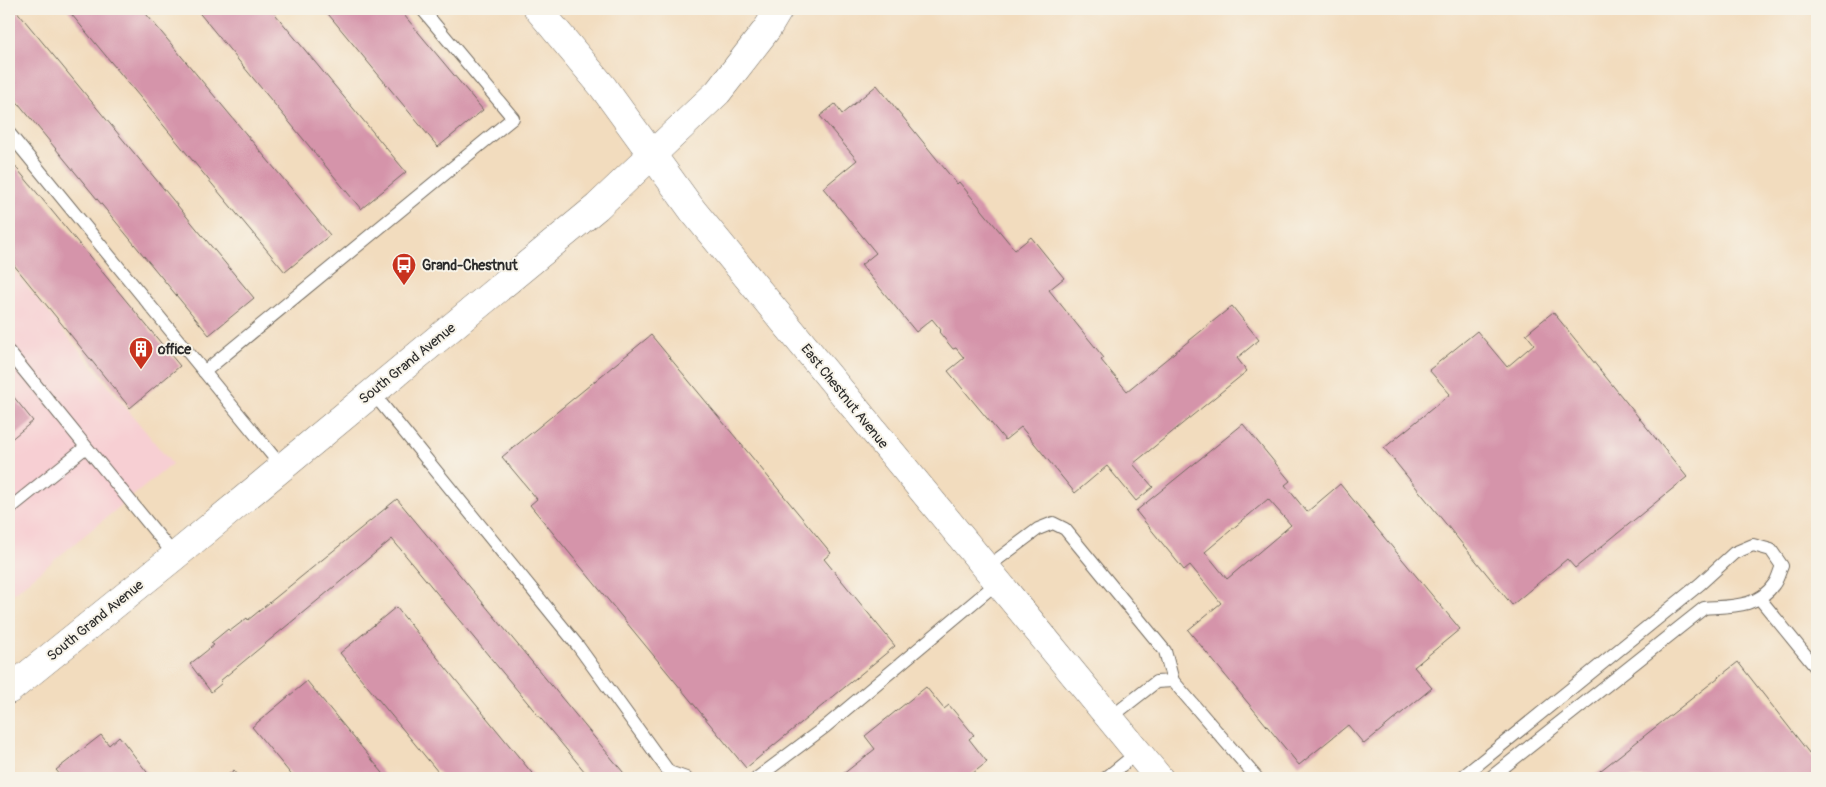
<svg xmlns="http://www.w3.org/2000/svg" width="1826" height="787" viewBox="0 0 1826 787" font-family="Pangolin,sans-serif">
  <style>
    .built { fill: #f7cfd3 }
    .building { fill: #d594aa; fill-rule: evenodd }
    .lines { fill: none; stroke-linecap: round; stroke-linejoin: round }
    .lane-casing { stroke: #71695e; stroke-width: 14 }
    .secondary-casing { stroke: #71695e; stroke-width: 29 }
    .lane { stroke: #fff; stroke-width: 12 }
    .secondary { stroke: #fff; stroke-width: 28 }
    .labels { text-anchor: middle; stroke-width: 4; stroke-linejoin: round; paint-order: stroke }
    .poi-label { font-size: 14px; font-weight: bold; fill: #2b2b2b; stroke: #f7f3e8; text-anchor: start }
    .street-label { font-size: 14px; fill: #2b2b2b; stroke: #f7f3e8 }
  </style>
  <rect width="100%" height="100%" fill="#f7f3e8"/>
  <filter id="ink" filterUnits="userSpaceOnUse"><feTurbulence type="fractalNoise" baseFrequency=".02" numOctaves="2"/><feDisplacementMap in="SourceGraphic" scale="10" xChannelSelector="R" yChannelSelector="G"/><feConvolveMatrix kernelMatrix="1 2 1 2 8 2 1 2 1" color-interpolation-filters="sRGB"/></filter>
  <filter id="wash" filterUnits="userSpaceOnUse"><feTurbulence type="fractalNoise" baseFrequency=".0096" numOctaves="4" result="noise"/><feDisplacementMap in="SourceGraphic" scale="20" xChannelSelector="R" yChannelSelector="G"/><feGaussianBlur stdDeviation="1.12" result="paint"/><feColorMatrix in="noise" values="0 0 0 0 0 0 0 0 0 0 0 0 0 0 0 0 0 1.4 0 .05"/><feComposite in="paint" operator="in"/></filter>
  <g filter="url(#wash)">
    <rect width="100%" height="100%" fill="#f2dcbe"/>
    <!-- built -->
    <path class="built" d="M9 264 172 464 9 597Z"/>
    <g id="blocks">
      <!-- building -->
      <path class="building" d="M9 9H15L254 298 209 335 9 92Z
        M67 9H142L330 235 285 272Z
        M196 9H271L406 172 361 209Z
        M324 9H399L483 110 438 147Z
        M877 85 957 184 959 182 1015 250 1031 237 1064 278 1049 290 1104 358 1101 360 1127 391 1232 306 1259 340 1237 358 1247 371 1133 464 1153 487 1136 501 1107 466 1075 493 1021 427 1005 440 948 371 964 358 956 348 953 349 939 332 941 330 932 319 916 332 861 265 876 253 823 188 857 160 820 116 835 104 842 114Z
        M9 159 180 366 130 408 9 259Z
        M1553 312 1687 477 1575 568 1567 559 1512 605 1384 448 1450 394 1429 370 1477 331 1507 367 1534 344 1526 334Z
        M651 335 831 553 824 559 895 646 746 768 530 505 537 499 502 457Z
        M9 391 33 421 9 441Z
        M1243 424 1290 481 1285 485 1307 512 1340 484 1460 629 1414 667 1432 688 1364 744 1348 725 1299 765 1188 630 1221 603 1190 565 1184 570 1136 511ZM1268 499 1291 525 1227 579 1205 552Z
        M397 499 628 778H590L392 539 220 681 222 683 211 692 190 664 214 645 211 643 228 629 230 631 247 618 248 620Z
        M396 607 536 778H443L340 653Z
        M1738 662 1817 763V778H1591Z
        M307 681 387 778H294L252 727Z
        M926 687 944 709 949 705 974 735 969 739 987 762 967 778H838L875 749 865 736Z
        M101 735 109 745 119 736 150 776 147 778H63L56 770Z
        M234 770 240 778H224Z"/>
    </g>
  </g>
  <g filter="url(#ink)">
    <use href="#blocks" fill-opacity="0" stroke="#71695e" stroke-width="1"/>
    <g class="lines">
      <defs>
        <path id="lane" d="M9 133 282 467
          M9 352 175 556
          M204 372 513 118 422 9
          M372 392 578 646 669 772 686 778
          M9 509 86 447
          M986 568 1038 529 1053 523 1065 529 1165 651 1173 681
          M1760 599 1817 669
          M1110 718 1156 682 1173 681 1257 778
          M757 778 825 727 998 582
          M1106 778 1138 752
          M1461 778 1700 584 1734 553 1753 545 1771 550 1782 566C1779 572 1778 579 1774 584 1758 608 1730 606 1704 608L1490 778"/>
        <path id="secondary" d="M538 9 603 87 693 211 1159 778
          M9 690 175 556 597 207 718 92 767 29 779 9"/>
      </defs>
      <!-- lane casing -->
      <use href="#lane" class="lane-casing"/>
      <!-- secondary casing -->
      <use href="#secondary" class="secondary-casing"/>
      <!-- lane -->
      <use href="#lane" class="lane"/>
      <!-- secondary -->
      <use href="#secondary" class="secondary"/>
    </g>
  </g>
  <!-- icons -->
  <defs>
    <symbol id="bus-pin" viewBox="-11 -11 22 30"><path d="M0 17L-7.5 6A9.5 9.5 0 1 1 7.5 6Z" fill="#c8321e" stroke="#f7f3e8"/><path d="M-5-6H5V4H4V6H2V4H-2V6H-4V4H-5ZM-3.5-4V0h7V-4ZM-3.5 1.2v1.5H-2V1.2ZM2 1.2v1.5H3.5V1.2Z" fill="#fff"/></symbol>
    <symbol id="building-pin" viewBox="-11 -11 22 30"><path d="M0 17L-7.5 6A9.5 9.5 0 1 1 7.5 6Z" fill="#c8321e" stroke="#f7f3e8"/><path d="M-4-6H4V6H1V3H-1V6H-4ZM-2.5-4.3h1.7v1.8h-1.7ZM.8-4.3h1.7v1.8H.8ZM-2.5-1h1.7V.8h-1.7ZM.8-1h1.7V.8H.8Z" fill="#fff"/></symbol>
  </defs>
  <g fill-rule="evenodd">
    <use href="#bus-pin" x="390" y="251" width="28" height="38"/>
    <use href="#building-pin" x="127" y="335" width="28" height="38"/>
  </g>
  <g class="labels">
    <!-- poi labels -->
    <g class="poi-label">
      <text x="422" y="270">Grand-Chestnut</text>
      <text x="158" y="354">office</text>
    </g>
    <!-- street labels -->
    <g class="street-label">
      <text transform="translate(407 363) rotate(-39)" y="5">South Grand Avenue</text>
      <text transform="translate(845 396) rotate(51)" y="5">East Chestnut Avenue</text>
      <text transform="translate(95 620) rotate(-39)" y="5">South Grand Avenue</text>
    </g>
  </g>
  <!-- margin -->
  <rect width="1826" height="787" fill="none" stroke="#f7f3e8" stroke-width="30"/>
</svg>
